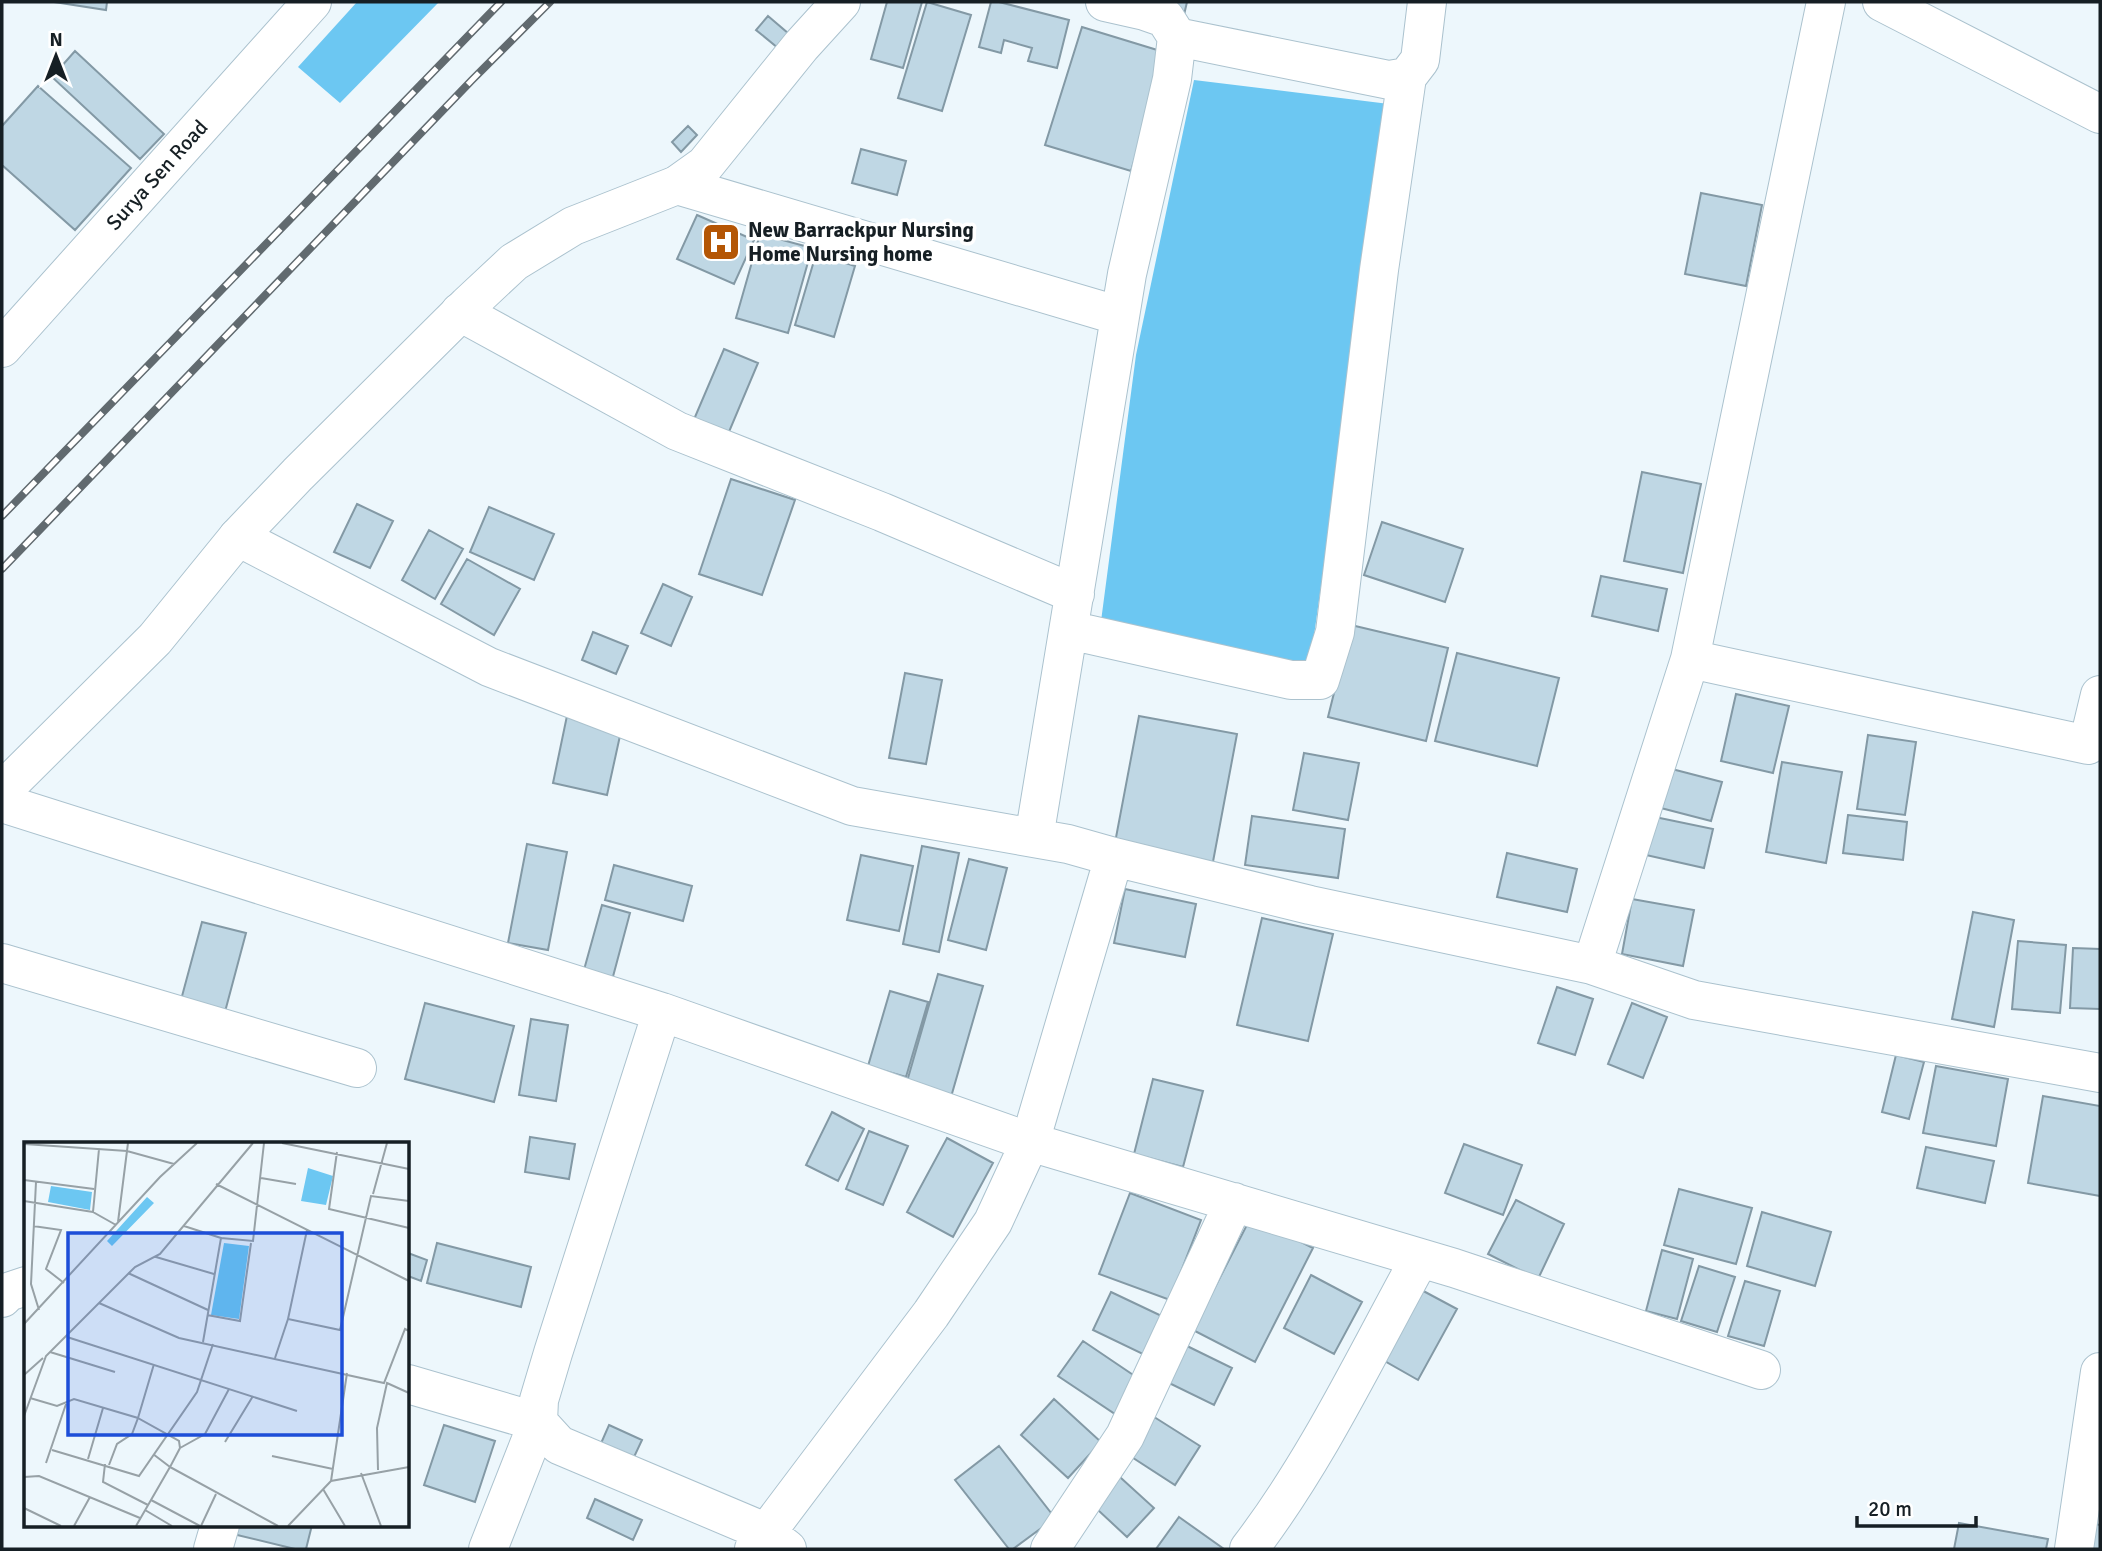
<svg xmlns="http://www.w3.org/2000/svg" width="2102" height="1551" viewBox="0 0 2102 1551" font-family="Signika,sans-serif">
  <style>
    .water { fill: #6cc7f2 }
    .building { fill: #bfd7e4; stroke: #8399a5; stroke-width: 2 }
    .lines { fill: none; stroke-linecap: round; stroke-linejoin: round }
    .minor-casing { stroke: #abc2ce; stroke-width: 40 }
    .tertiary-casing { stroke: #abc2ce; stroke-width: 40 }
    .minor { stroke: #fff; stroke-width: 38 }
    .tertiary { stroke: #fff; stroke-width: 38 }
    .rail-casing { stroke: #616a6f; stroke-width: 8 }
    .rail { stroke: #fff; stroke-width: 5; stroke-dasharray: 16; stroke-linecap: butt }
    .labels { text-anchor: middle; stroke-width: 7; stroke-linejoin: round; paint-order: stroke }
    .street-label { font-size: 21px; fill: #161f24; stroke: #fff }
    .poi-label { font-size: 21px; font-weight: bold; fill: #161f24; stroke: #fff; text-anchor: start }
    .inset-road { fill: none; stroke: #97a1a6; stroke-width: 2 }
    .view { fill: #1d4ed8; fill-opacity: 0.15; stroke: #1d4ed8; stroke-width: 3.5 }
    .inset-edge { fill: none; stroke: #161f24; stroke-width: 3.5 }
  </style>
  <rect width="100%" height="100%" fill="#edf7fc"/>
  <!-- water -->
  <path class="water" d="M357 2H439L340 103 298 67Z
    M1194 80 1389 104 1310 664 1100 629 1136 355Z"/>
  <!-- building -->
  <path class="building" d="M54 2H107L106 10Z
    M887 2H922L903 68 871 59Z
    M927 2 971 15 942 111 898 98Z
    M991 2H999L1069 20 1057 68 1028 61 1032 48 1004 40 1001 53 979 47Z
    M1132 2H1187L1184 15Z
    M768 16 789 34 778 48 756 30Z
    M1082 27 1167 53 1131 171 1045 145Z
    M75 51 164 134 140 159 52 77Z
    M38 86 131 168 75 230 2 165V126Z
    M688 126 697 135 681 152 672 142Z
    M861 149 906 161 897 195 852 183Z
    M1701 193 1762 205 1746 286 1685 274Z
    M697 215 754 240 734 284 677 259Z
    M760 234 812 248 788 333 736 318Z
    M816 254 855 266 834 337 795 325Z
    M724 349 758 363 726 439 692 424Z
    M1642 472 1701 484 1683 573 1624 561Z
    M731 479 795 500 762 595 699 574Z
    M357 504 393 521 370 568 334 552Z
    M489 507 554 534 534 580 470 552Z
    M1382 522 1463 549 1445 602 1364 575Z
    M429 530 463 549 435 599 402 580Z
    M467 559 520 589 494 635 441 604Z
    M1601 576 1667 589 1658 631 1592 616Z
    M663 584 692 597 671 646 641 633Z
    M1351 625 1448 648 1426 741 1328 717Z
    M593 632 628 646 616 674 582 660Z
    M1457 653 1559 678 1537 766 1435 741Z
    M905 673 942 680 926 764 889 758Z
    M1736 694 1789 706 1773 773 1721 761Z
    M568 711 623 722 607 795 553 783Z
    M1139 716 1237 734 1212 867 1114 848Z
    M1868 735 1916 742 1905 815 1857 809Z
    M1304 753 1359 763 1348 820 1293 810Z
    M1782 762 1842 772 1826 863 1766 852Z
    M1668 768 1722 782 1711 821 1657 807Z
    M1848 815 1907 822 1903 860 1843 853Z
    M1252 816 1345 829 1338 878 1245 865Z
    M1655 817 1713 829 1704 868 1646 855Z
    M527 844 567 852 548 950 508 943Z
    M922 846 959 853 939 952 903 944Z
    M1507 853 1577 869 1567 912 1497 897Z
    M861 855 913 866 899 931 847 920Z
    M969 859 1007 868 986 950 948 940Z
    M614 865 692 886 683 921 605 900Z
    M1125 889 1196 904 1185 957 1114 943Z
    M1632 899 1694 910 1683 966 1622 954Z
    M602 905 630 913 611 984 582 977Z
    M1973 912 2014 920 1994 1027 1952 1019Z
    M1262 918 1333 934 1308 1041 1237 1025Z
    M202 922 246 933 222 1023 178 1011Z
    M2018 941 2066 945 2060 1013 2012 1009Z
    M2073 948 2100 949V1009L2070 1008Z
    M938 974 983 986 951 1097 906 1085Z
    M1557 987 1593 999 1575 1055 1538 1043Z
    M890 991 928 1002 906 1077 868 1066Z
    M425 1003 514 1026 494 1102 405 1079Z
    M1632 1003 1667 1017 1643 1078 1608 1064Z
    M531 1019 568 1025 556 1101 519 1095Z
    M1896 1055 1924 1062 1909 1119 1882 1112Z
    M1936 1066 2008 1079 1996 1146 1923 1133Z
    M1153 1079 1203 1091 1183 1167 1134 1154Z
    M2043 1096 2100 1106V1196L2028 1183Z
    M832 1112 864 1129 838 1181 806 1165Z
    M869 1131 908 1146 883 1205 846 1189Z
    M530 1137 575 1144 569 1179 525 1172Z
    M947 1138 993 1163 953 1237 907 1212Z
    M1464 1144 1522 1165 1503 1215 1445 1193Z
    M1926 1147 1994 1161 1985 1203 1917 1188Z
    M1679 1189 1752 1208 1736 1264 1664 1245Z
    M1130 1193 1201 1220 1170 1300 1099 1274Z
    M1516 1200 1564 1224 1538 1279 1488 1254Z
    M1762 1212 1831 1232 1815 1286 1747 1266Z
    M1251 1217 1313 1248 1255 1362 1193 1330Z
    M437 1243 531 1267 521 1307 427 1283Z
    M1662 1250 1693 1259 1677 1319 1646 1311Z
    M408 1253 427 1260 421 1281 408 1276Z
    M1699 1266 1735 1277 1717 1332 1681 1321Z
    M1311 1275 1362 1302 1334 1354 1284 1328Z
    M1745 1281 1780 1291 1764 1346 1728 1336Z
    M1414 1286 1457 1309 1418 1380 1376 1356Z
    M1111 1292 1168 1319 1149 1357 1093 1330Z
    M1083 1341 1148 1385 1124 1420 1058 1376Z
    M1185 1345 1232 1368 1214 1405 1167 1382Z
    M1054 1399 1101 1442 1068 1478 1021 1435Z
    M1151 1415 1200 1446 1175 1485 1127 1454Z
    M444 1425 495 1441 475 1502 424 1485Z
    M609 1425 642 1440 627 1472 595 1457Z
    M999 1446 1055 1518 1013 1549H1009L955 1480Z
    M1110 1468 1154 1508 1127 1537 1084 1497Z
    M595 1499 642 1520 633 1540 587 1518Z
    M1179 1517 1224 1549H1156Z
    M2087 1522 2100 1525V1549H2082Z
    M1959 1523 2048 1539 2046 1549H1954Z
    M236 1525H312L306 1549H295L233 1534Z"/>
  <g class="lines">
    <defs>
      <path id="minor" d="M1826 2 1690 659 2088 745 2100 695
        M1882 2 2100 114
        M1177 37 1389 80 1407 77 1420 60 1427 2
        M677 185 1120 316
        M460 312 677 431 882 512 1075 594
        M238 537 489 667 852 806 1068 844 1114 857 1310 905 1592 965 1694 1000 2100 1073
        M1069 630 1291 680H1320L1335 632 1379 270 1407 77
        M2 803 662 1012 1030 1142 1454 1268 1761 1370
        M1034 838 1127 274 1172 79 1177 37 1165 18 1145 11 1105 2
        M2 963 357 1068
        M1592 965 1690 659
        M662 1012 553 1353 539 1400 538 1422 559 1445 765 1532 787 1549
        M2 1298 8 1292 26 1286
        M408 1384 538 1422 488 1549
        M213 1549 220 1525
        M754 1549 931 1314 993 1222 1030 1142 1114 857
        M1050 1549 1125 1436 1234 1202
        M1249 1549C1317 1460 1366 1356 1420 1258
        M2074 1549 2100 1372"/>
      <path id="tertiary" d="M2 348 312 2
        M2 791 155 639 238 537 298 474 468 305 514 262 573 226 677 185 705 165 801 46 841 2"/>
    </defs>
    <!-- minor casing -->
    <use href="#minor" class="minor-casing"/>
    <!-- tertiary casing -->
    <use href="#tertiary" class="tertiary-casing"/>
    <!-- minor -->
    <use href="#minor" class="minor"/>
    <!-- tertiary -->
    <use href="#tertiary" class="tertiary"/>
    <defs>
      <path id="rail" d="M2 516 501 2
        M2 569 472 80 550 2"/>
    </defs>
    <!-- rail casing -->
    <use href="#rail" class="rail-casing"/>
    <!-- rail -->
    <use href="#rail" class="rail"/>
  </g>
  <!-- icons -->
  <defs>
    <symbol id="hospital-square" viewBox="-11 -11 22 22"><rect x="-9" y="-9" width="18" height="18" rx="4" fill="#b45605" stroke="#fff"/><path d="M-5-5h3v3.5h4V-5h3V5h-3V1.5h-4V5h-3Z" fill="#fff"/></symbol>
  </defs>
  <g fill-rule="evenodd">
    <use href="#hospital-square" x="699" y="220" width="44" height="44"/>
  </g>
  <g class="labels">
    <!-- street labels -->
    <g class="street-label">
      <text transform="translate(157 175) rotate(-48)" y="7">Surya Sen Road</text>
    </g>
    <!-- poi labels -->
    <g class="poi-label">
      <text x="748" y="237">New Barrackpur Nursing<tspan x="748" dy="24">Home Nursing home</tspan></text>
    </g>
  </g>
  <!-- overview -->
  <g transform="translate(24 1142)">
    <rect width="385" height="385" fill="#edf7fc"/>
    <path d="M284 26 309 34 302 63 277 59ZM27 44 68 50 66 68 24 60ZM123 55 130 61 88 104 83 99ZM200 101 225 104 215 177 187 173Z" fill="#6cc7f2"/>
    <path class="inset-road" d="M258 1 385 27M0 2 103 9 150 22M75 7 69 70 92 83M313 10 305 67 385 86M237 36 272 42M0 38 70 47M12 40 7 142 15 168M192 42 385 139M349 52 363 1M0 59 69 70M94 80 104 1M9 84 37 88 22 127 40 141M160 84 197 96 179 200M283 88 264 177 316 188 347 54 385 59M197 96 229 99 240 1M132 115 190 132M104 131 184 168M75 161 155 196 360 241 381 187 385 189M183 173 216 179 227 101M0 182 136 35 173 1M43 195 273 269M26 210 91 230M251 216 264 177M130 222 114 276 155 299 156 306 146 325 254 384M0 233 19 216M6 256 33 264 50 257 114 276 108 292 93 302 85 323M0 274 22 214 111 125 136 112 229 1M201 300 229 254M156 306 181 292 205 247M28 308 115 334 173 250 189 202M248 314 309 327M64 317 79 266M22 321 42 262M81 322 79 340 124 363M354 328 353 286 363 241 385 251M337 331 357 384M0 335 15 334 116 376M307 339 323 231M299 347 321 384M127 358 176 384M0 366 37 384M121 368 148 384M50 384 66 355M112 384 146 325 129 312M177 384 192 352M264 384 307 339 385 325M385 384V340"/>
    <path class="view" d="M44 91H318V293H44Z"/>
    <rect width="385" height="385" class="inset-edge"/>
  </g>
  <!-- border -->
  <rect width="2102" height="1551" fill="none" stroke="#161f24" stroke-width="7"/>
  <!-- north arrow -->
  <g transform="translate(56 56)" stroke="#ffffff" stroke-width="5" paint-order="stroke">
  <path d="M0-5L12 26L0 18L-12 26Z" fill="#161f24"/>
  <text y="-10" font-size="19" font-weight="bold" text-anchor="middle" fill="#161f24">N</text>
  </g>
  <!-- scale -->
  <path d="M1857 1516v10h119v-10" fill="none" stroke="#161f24" stroke-width="3.5"/>
  <text x="1868" y="1516" font-size="21" fill="#161f24" stroke="#ffffff" stroke-width="5" paint-order="stroke">20 m</text>
</svg>
